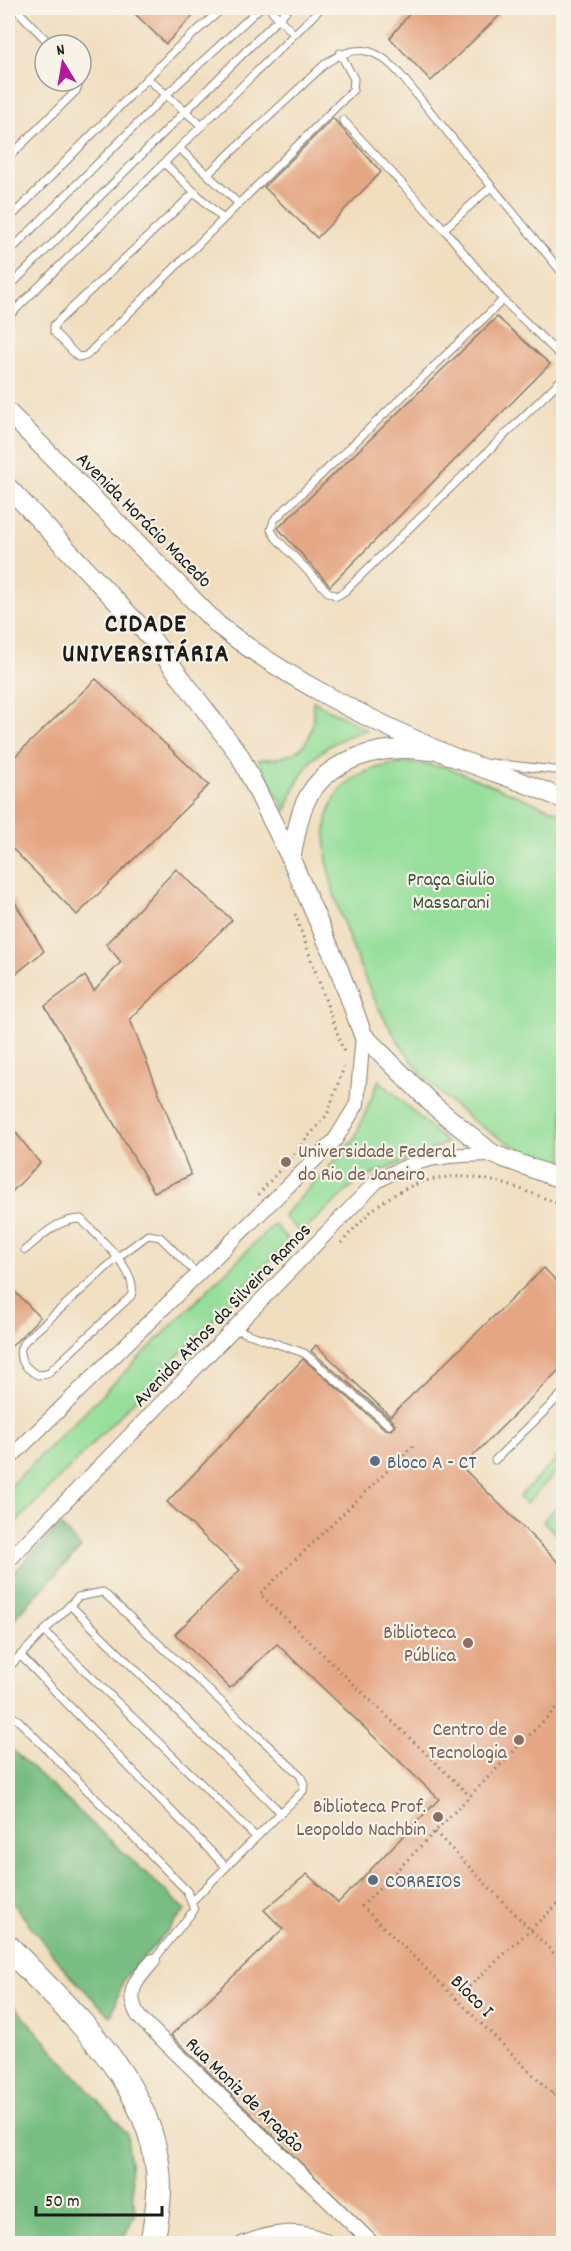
<svg xmlns="http://www.w3.org/2000/svg" width="571" height="2251" viewBox="0 0 571 2251" font-family="Dekko,sans-serif">
  <style>
    .green { fill: #95df9a; stroke: #587e5b; stroke-width: 1.5 }
    .forest { fill: #78be82; stroke: #4a6d4f; stroke-width: 1.5 }
    .building { fill: #e5a683 }
    .lines { fill: none; stroke-linecap: round; stroke-linejoin: round }
    .lane-casing { stroke: #867d6e; stroke-width: 9 }
    .street-casing { stroke: #867d6e; stroke-width: 16 }
    .secondary-casing { stroke: #867d6e; stroke-width: 20 }
    .highway-casing { stroke: #867d6e; stroke-width: 26 }
    .path { stroke: #867d6e; stroke-width: 3; stroke-dasharray: 1.5 4.5; stroke-linecap: butt }
    .lane { stroke: #fff; stroke-width: 7 }
    .street { stroke: #fff; stroke-width: 14 }
    .secondary { stroke: #fff; stroke-width: 18 }
    .highway { stroke: #fff; stroke-width: 24 }
    .education-dot { fill: #8d6e63; stroke: #f7f3e8; stroke-width: 2 }
    .service-dot { fill: #5c6f8a; stroke: #f7f3e8; stroke-width: 2 }
    .labels { text-anchor: middle; stroke-width: 4.5; stroke-linejoin: round; paint-order: stroke }
    .street-label { font-size: 20px; fill: #1c1c1c; stroke: #f7f3e8 }
    .park-label { font-size: 20px; fill: #405642; stroke: #f7f3e8 }
    .education-label { font-size: 20px; fill: #785e54; stroke: #f7f3e8; text-anchor: end }
    .service-label { font-size: 20px; fill: #4e5e75; stroke: #f7f3e8; text-anchor: start }
    .district-label { font-size: 26px; font-weight: bold; letter-spacing: 1.5px; fill: #1c1c1c; stroke: #f7f3e8 }
  </style>
  <rect width="100%" height="100%" fill="#f7f3e8"/>
  <filter id="ink" filterUnits="userSpaceOnUse"><feTurbulence type="fractalNoise" baseFrequency=".0167" numOctaves="2"/><feDisplacementMap in="SourceGraphic" scale="12" xChannelSelector="R" yChannelSelector="G"/><feConvolveMatrix kernelMatrix="1 2 1 2 8 2 1 2 1" color-interpolation-filters="sRGB"/></filter>
  <filter id="wash" filterUnits="userSpaceOnUse"><feTurbulence type="fractalNoise" baseFrequency=".008" numOctaves="4" result="noise"/><feDisplacementMap in="SourceGraphic" scale="24" xChannelSelector="R" yChannelSelector="G"/><feGaussianBlur stdDeviation="1.35" result="paint"/><feColorMatrix in="noise" values="0 0 0 0 0 0 0 0 0 0 0 0 0 0 0 0 0 1.4 0 .05"/><feComposite in="paint" operator="in"/></filter>
  <g filter="url(#wash)">
    <rect width="100%" height="100%" fill="#f1debf"/>
    <!-- green -->
    <path class="green" d="M313 701 367 730C320 743 300 765 286 811L258 759C301 760 316 743 313 701Z
      M410 763 446 767 563 814V1167C511 1148 461 1119 424 1076 387 1033 366 985 347 933 319 858 300 768 410 763Z
      M379 1080 447 1143 358 1181 301 1233 283 1216 354 1140Z
      M274 1224 289 1241 8 1531V1488Z
      M563 1452V1465L526 1504 519 1497Z
      M563 1500V1541L543 1521Z"/>
    <!-- forest -->
    <path class="forest" d="M60 1525 81 1548 8 1625V1578Z
      M8 1746 186 1910 124 1979 111 2017 66 1971 8 1897Z
      M8 1999 127 2133 135 2213 122 2243H8Z"/>
    <g id="blocks">
      <!-- building -->
      <path class="building" d="M129 8H200L166 44Z
        M414 8H494L501 14 431 81 390 38Z
        M333 118 381 172 317 238 264 187Z
        M497 317 550 364 330 586 278 528Z
        M96 679 209 785 77 915 8 844V763Z
        M176 869 232 920 130 1019 191 1175 154 1192 45 1006 85 976 94 991 121 962 106 944Z
        M8 891 44 951 8 980Z
        M8 1123 40 1163 8 1196Z
        M544 1268 564 1289V1365L462 1467 564 1568V2244H383L171 2035 283 1929 264 1910 307 1874 338 1903 439 1799 277 1644 230 1688 175 1634 240 1570 167 1502 303 1359 385 1429 391 1430 395 1425 393 1421 311 1351 316 1345 390 1416Z
        M8 1285 40 1317 8 1350Z"/>
    </g>
  </g>
  <g filter="url(#ink)">
    <use href="#blocks" fill-opacity="0" stroke="#867d6e" stroke-width="1.5"/>
    <g class="lines">
      <defs>
        <path id="lane" d="M15 8 51 45
          M269 8 294 34
          M147 78 202 126
          M343 120 444 229 503 300 564 359
          M179 148 238 203
          M8 158 76 91 80 81
          M164 163 222 218
          M208 174 326 63C356 43 376 47 399 73L564 275
          M195 192 54 325V332L78 357 86 356 353 90 354 79 340 53
          M8 220 175 50 223 8
          M444 229 491 187
          M8 253 166 95 260 8
          M8 288 289 8
          M503 300 274 520 271 530 276 538 328 592 337 596 345 591 564 377
          M8 317 321 8
          M491 763 564 771
          M25 1250C42 1236 57 1219 81 1219 96 1235 141 1273 131 1296L47 1374 38 1375C24 1368 14 1355 25 1341L118 1257 148 1235 160 1237 197 1274
          M234 1329 304 1353 389 1425
          M495 1460 564 1392
          M70 1605 281 1813
          M44 1631 256 1837
          M20 1655 226 1867
          M8 1668 78 1597 103 1592 300 1775 304 1784 303 1791 192 1901
          M8 1714 18 1720 187 1891 194 1910 153 1961"/>
        <path id="street" d="M8 1460 335 1140 357 1104 363 1035
          M8 1561 377 1181C420 1156 445 1155 493 1154
          M153 1961C136 1980 124 1992 139 2017L373 2244
          M242 2244C271 2232 302 2226 331 2244"/>
        <path id="secondary" d="M8 412 218 625C287 679 365 717 444 753 483 770 525 781 564 800
          M8 487 151 638 240 756 291 859 339 969 363 1035 433 1105 493 1154 564 1180
          M291 859C295 841 297 822 304 805 325 757 382 744 429 751"/>
        <path id="highway" d="M8 1947C72 2015 159 2086 159 2189 159 2207 155 2226 152 2244"/>
      </defs>
      <!-- lane casing -->
      <use href="#lane" class="lane-casing"/>
      <!-- street casing -->
      <use href="#street" class="street-casing"/>
      <!-- secondary casing -->
      <use href="#secondary" class="secondary-casing"/>
      <!-- highway casing -->
      <use href="#highway" class="highway-casing"/>
      <!-- path -->
      <path class="path" d="M295 914 345 1055
        M258 1195 327 1115 344 1067
        M341 1243C354 1229 368 1212 384 1201 447 1158 500 1180 564 1206
        M413 1446 260 1594 470 1796
        M564 1700 362 1906 564 2105
        M435 1832 564 1964
        M456 1999 564 1898
        M552 2094 564 2083"/>
      <!-- lane -->
      <use href="#lane" class="lane"/>
      <!-- street -->
      <use href="#street" class="street"/>
      <!-- secondary -->
      <use href="#secondary" class="secondary"/>
      <!-- highway -->
      <use href="#highway" class="highway"/>
    </g>
  </g>
  <!-- markers -->
  <g class="education-dot">
    <circle cx="286" cy="1162" r="6"/>
    <circle cx="468" cy="1643" r="6"/>
    <circle cx="519" cy="1740" r="6"/>
    <circle cx="438" cy="1817" r="6"/>
  </g>
  <g class="service-dot">
    <circle cx="375" cy="1461" r="6"/>
    <circle cx="373" cy="1880" r="6"/>
  </g>
  <g class="labels">
    <!-- street labels -->
    <g class="street-label">
      <text transform="translate(145 519) rotate(45)" y="7">Avenida Horácio Macedo</text>
      <text transform="translate(221 1314) rotate(-46)" y="7">Avenida Athos da Silveira Ramos</text>
      <text transform="translate(473 1995) rotate(45)" y="7">Bloco I</text>
      <text transform="translate(246 2094) rotate(44)" y="7">Rua Moniz de Aragão</text>
    </g>
    <!-- park labels -->
    <g class="park-label">
      <text x="451" y="885">Praça Giulio<tspan x="451" dy="23">Massarani</tspan></text>
    </g>
    <!-- education labels -->
    <g class="education-label">
      <text x="298" y="1157" text-anchor="start">Universidade Federal<tspan x="298" dy="23">do Rio de Janeiro</tspan></text>
      <text x="456" y="1638">Biblioteca<tspan x="456" dy="23">Pública</tspan></text>
      <text x="507" y="1735">Centro de<tspan x="507" dy="23">Tecnologia</tspan></text>
      <text x="426" y="1812">Biblioteca Prof.<tspan x="426" dy="23">Leopoldo Nachbin</tspan></text>
    </g>
    <!-- service labels -->
    <g class="service-label">
      <text x="387" y="1468">Bloco A - CT</text>
      <text x="385" y="1887">CORREIOS</text>
    </g>
    <!-- district labels -->
    <g class="district-label">
      <text x="146" y="631">CIDADE<tspan x="146" dy="30">UNIVERSITÁRIA</tspan></text>
    </g>
  </g>
  <!-- margin -->
  <rect width="571" height="2251" fill="none" stroke="#f7f3e8" stroke-width="30"/>
  <!-- north arrow -->
  <g transform="translate(63 63) rotate(349)"><circle r="28" fill="#f7f3e8" stroke="#9f9d96" stroke-width="1.5"/>
  <path d="M0-4.5L10 22L0 15L-10 22Z" fill="#b5179e"/>
  <text y="-9" font-size="16" font-weight="bold" text-anchor="middle" fill="#1c1c1c">N</text>
  </g>
  <!-- scale -->
  <path d="M36 2206v9h126v-9" fill="none" stroke="#1c1c1c" stroke-width="3"/>
  <text x="45" y="2206" font-size="18" fill="#1c1c1c" stroke="#f7f3e8" stroke-width="4.5" paint-order="stroke">50 m</text>
</svg>
